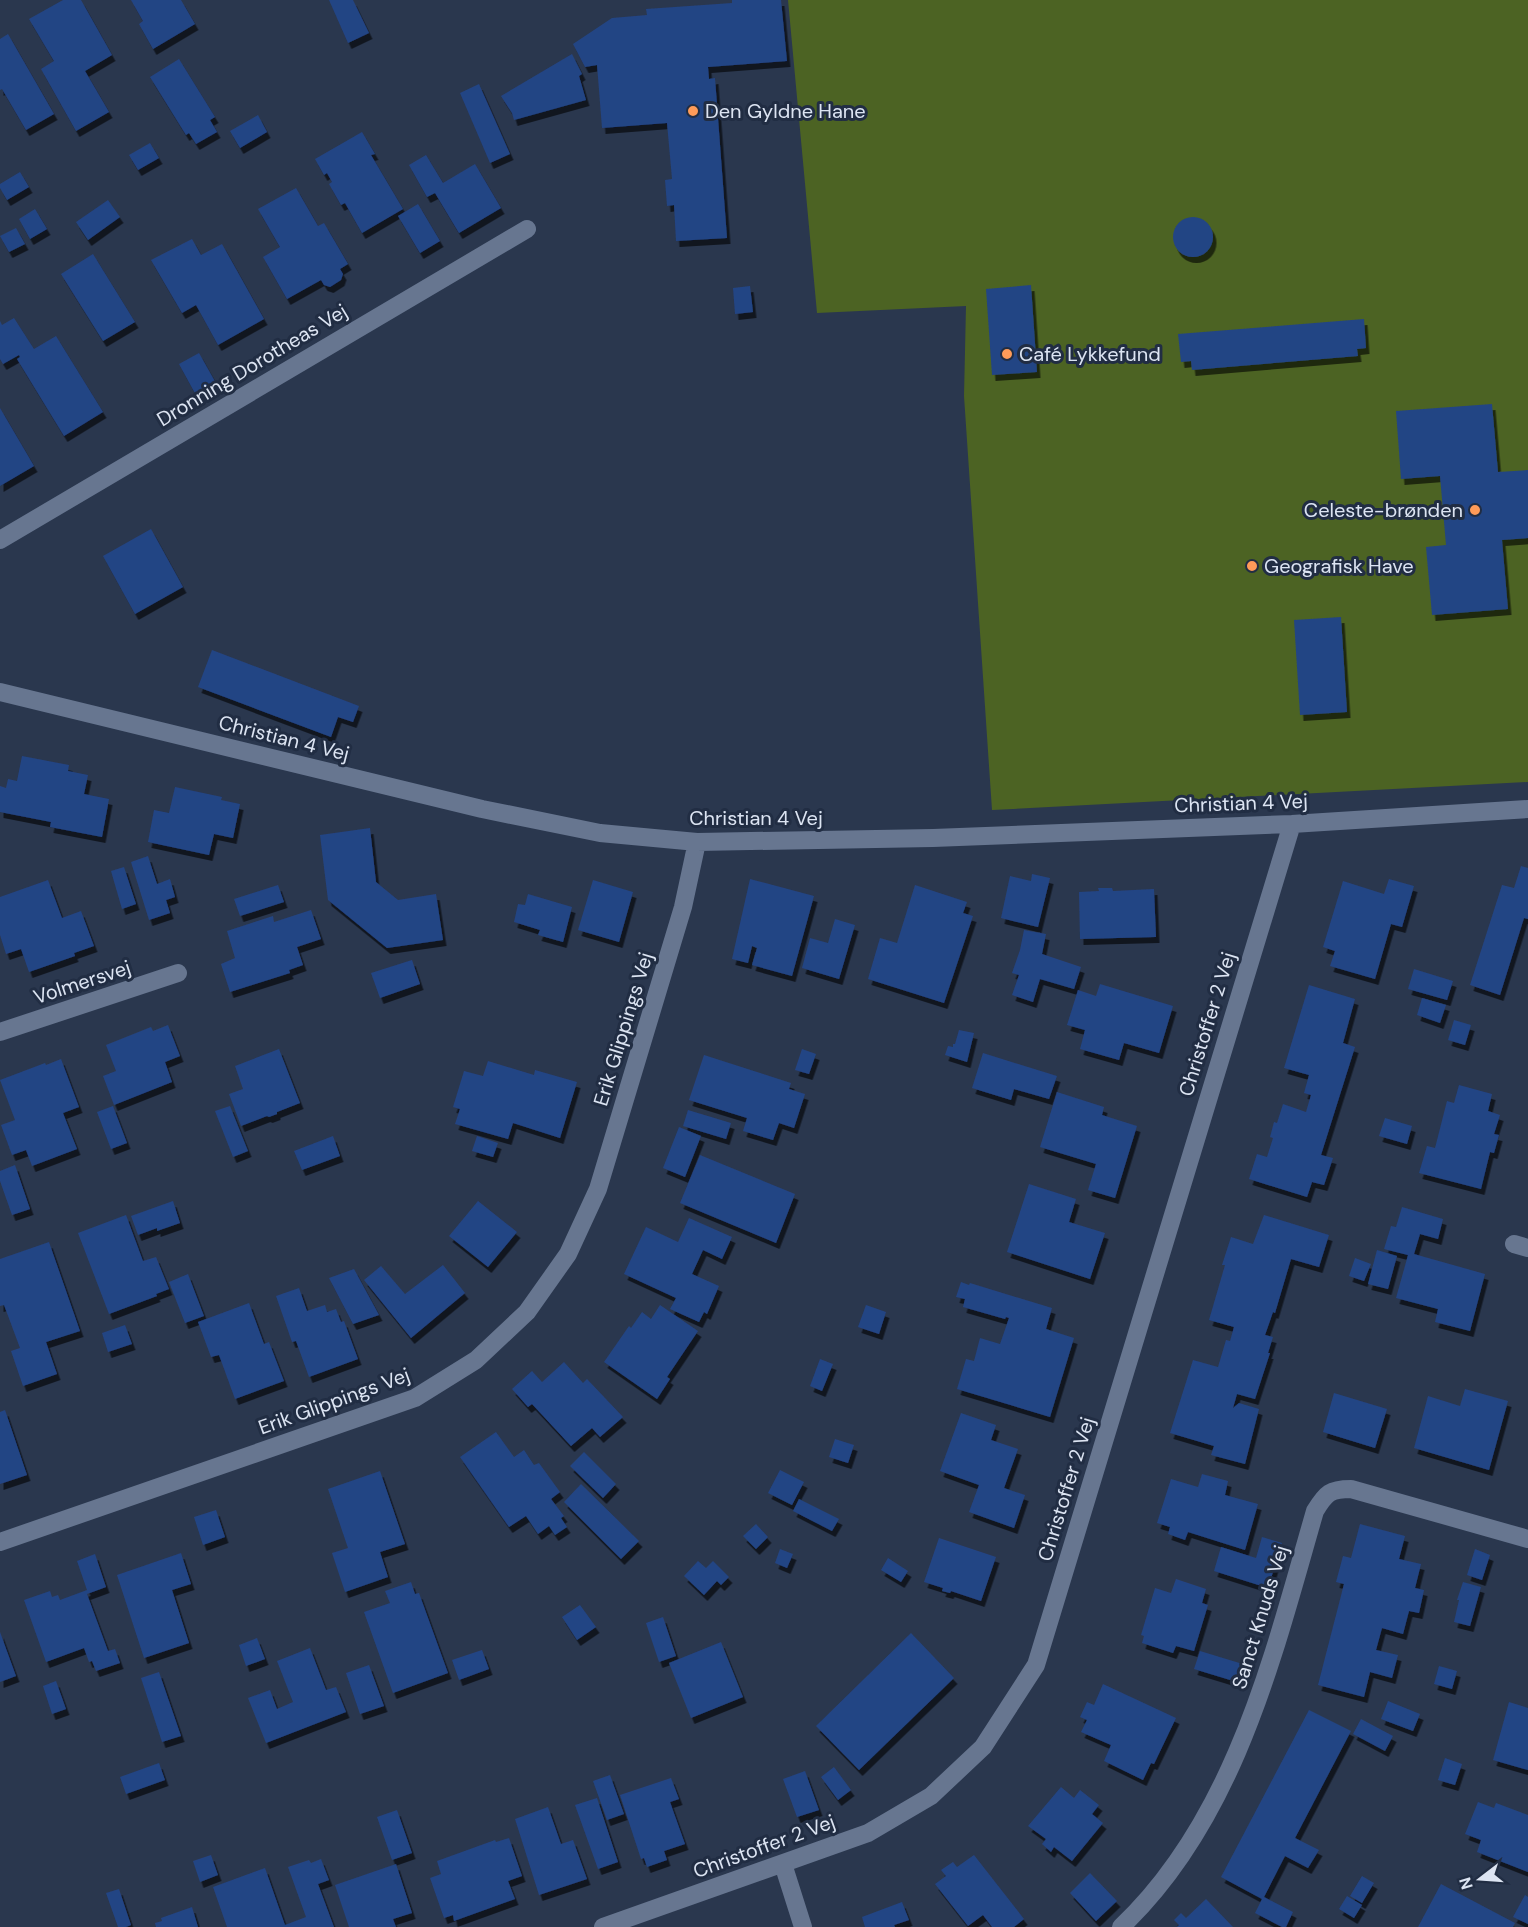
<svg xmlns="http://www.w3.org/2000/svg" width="1528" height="1927" viewBox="0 0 1528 1927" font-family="'DM Sans',sans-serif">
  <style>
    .green { fill: #4c6323 }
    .building { fill: #234484; filter: url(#shadow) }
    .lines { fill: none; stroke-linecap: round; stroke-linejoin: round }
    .minor { stroke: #677690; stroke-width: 18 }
    .poi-dot { fill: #fe9b59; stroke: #212d43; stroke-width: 2 }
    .labels { text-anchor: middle; stroke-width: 6; stroke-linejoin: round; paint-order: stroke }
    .poi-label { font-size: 20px; fill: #dce4f2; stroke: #212d43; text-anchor: start }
    .street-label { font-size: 20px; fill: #dce4f2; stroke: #212d43 }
  </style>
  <defs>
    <filter id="shadow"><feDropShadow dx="3.5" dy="6" stdDeviation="0" flood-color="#0009"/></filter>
  </defs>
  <rect width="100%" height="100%" fill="#2a374e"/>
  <!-- green -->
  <path class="green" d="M788 0H1528V782L992 810 964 396 966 306 817 313Z"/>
  <!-- building -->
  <path class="building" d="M63 0H81L112 55 85 71 109 112 76 131 41 69 54 61 29 19Z
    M131 0H181L195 24 153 49 139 24 143 21Z
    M329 0H353L369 33 348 43Z
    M732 0H781L787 61 708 67 709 79 715 78 727 238 676 241 674 205 667 206 665 180 672 179 667 123 602 128 597 65 585 67 573 44 612 18 647 15 646 9 732 3Z
    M8 34 54 114 26 130 2 89 0 90V39Z
    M572 54 582 74 579 76 586 100 514 120 512 113 501 96Z
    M179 59 215 117 210 120 217 132 196 144 189 133 186 135 150 77Z
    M479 84 510 154 490 163 460 93Z
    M258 115 267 132 240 148 230 131Z
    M362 132 375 154 371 155 403 209 362 233 345 203 341 205 329 184 332 182 327 173 324 175 315 159Z
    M150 143 159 158 138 170 129 155Z
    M426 155 443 183 475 164 501 208 459 233 435 193 427 197 409 165Z
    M20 172 29 187 7 200 0 188V184Z
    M296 188 318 226 324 223 348 264 340 269 343 274 341 280 330 287 324 285 321 280 287 299 263 257 280 247 258 209Z
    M108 200 120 217 88 240 76 222Z
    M418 204 440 241 420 253 398 216Z
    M35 209 47 229 30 239 19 219Z
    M1173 237a20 20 0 1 1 40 0a20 20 0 1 1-40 0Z
    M16 228 25 244 9 252 0 236Z
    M192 239 201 255 222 244 264 319 218 345 196 305 182 313 151 260Z
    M93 254 135 322 103 341 61 274Z
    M1031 285 1037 372 992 375 986 289Z
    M750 286 753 312 735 314 733 288Z
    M14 318 34 349 56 336 103 412 64 436 17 359 20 357 19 355 3 364 0 359V321L2 325Z
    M1364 319 1366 348 1357 349 1358 356 1192 370 1191 361 1181 362 1178 334Z
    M199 353 217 385 197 397 179 364Z
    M1492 404 1498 472 1528 470V538L1502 540 1508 609 1432 615 1426 547 1446 545 1440 476 1401 479 1396 411Z
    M0 408 34 466 0 486Z
    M151 529 183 587 135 614 103 556Z
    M1341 617 1347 712 1300 715 1294 620Z
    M212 650 359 706 353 722 338 717 331 737 198 687Z
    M22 756 69 765 68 771 88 775 84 794 109 799 102 837 50 827 51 822 0 812V786L6 788 8 779 17 781Z
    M175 787 222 797 221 800 240 804 233 838 214 834 209 855 148 842 154 810 169 813Z
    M370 828 376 882 398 900 436 894 443 940 387 948 328 900 320 835Z
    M148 856 157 884 170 879 175 897 166 900 170 913 149 920 131 862Z
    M1521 866 1528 868V919L1524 918 1500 995 1470 985 1502 885 1514 888Z
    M124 867 136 904 122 909 111 871Z
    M1032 874 1050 878 1038 927 1001 918 1010 876 1031 881Z
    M750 879 814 896 792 976 752 965 757 948 752 946 748 963 732 959Z
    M1389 879 1414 886 1402 927 1391 924 1375 979 1330 966 1335 951 1323 947 1343 881 1384 894Z
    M48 880 62 918 81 911 94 946 74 953 75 956 29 972 21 949 6 954 0 935V897Z
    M593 880 633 892 619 942 578 930Z
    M278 885 284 902 240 916 234 899Z
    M915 885 967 902 963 913 973 916 944 1003 868 979 880 938 897 943Z
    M1098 888H1112L1113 891 1154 889 1156 937 1080 939 1079 892 1099 891Z
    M528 894 572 907 563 942 538 935 540 930 514 922 518 904 525 905Z
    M311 910 321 939 297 947 303 965 289 970 290 973 230 992 221 964 235 958 227 931 273 916 274 922Z
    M835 919 855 925 839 979 802 968 810 938 828 943Z
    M1024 930 1046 934 1042 954 1081 967 1074 989 1040 979 1033 1002 1012 995 1019 975 1012 973 1020 950Z
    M412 960 420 984 380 998 371 973Z
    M1414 969 1453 981 1447 1000 1408 989Z
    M1100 984 1173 1006 1159 1053 1124 1043 1119 1060 1080 1049 1085 1030 1067 1025 1078 990 1096 996Z
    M1309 985 1355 999 1343 1043 1355 1047 1321 1155 1333 1158 1324 1185 1312 1182 1307 1197 1249 1179 1257 1154 1267 1157 1273 1138 1270 1137 1274 1122 1277 1123 1283 1104 1306 1112 1311 1095 1304 1093 1309 1075 1284 1068Z
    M1422 998 1446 1005 1440 1023 1417 1015Z
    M1454 1020 1471 1025 1465 1045 1448 1040Z
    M168 1025 180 1056 165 1062 172 1082 114 1105 103 1076 116 1071 106 1045 151 1027 153 1031Z
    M959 1030 974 1033 967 1062 945 1055 948 1046 953 1047V1044H955Z
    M279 1049 300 1103 277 1112V1114L269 1117 267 1116 241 1126 229 1094 243 1089 235 1066Z
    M802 1049 816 1054 809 1074 795 1070Z
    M983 1053 1057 1076 1049 1099 1014 1089 1011 1100 972 1088Z
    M704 1055 791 1083 789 1089 805 1094 794 1128 779 1123 773 1140 743 1131 747 1118 689 1100Z
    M61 1059 79 1107 63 1113 77 1149 32 1166 26 1150 12 1155 1 1125 15 1120 0 1080 45 1063 46 1065Z
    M488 1061 534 1075 535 1070 577 1082 560 1138 513 1123 508 1139 455 1124 460 1109 453 1107 464 1071 483 1076Z
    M1459 1085 1492 1094 1488 1111 1500 1115 1494 1134 1499 1135 1494 1153 1490 1152 1481 1189 1419 1173 1427 1146 1435 1148 1447 1101 1454 1103Z
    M1057 1092 1104 1107 1102 1115 1137 1126 1115 1198 1088 1190 1096 1164 1040 1147Z
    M113 1106 127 1143 111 1149 97 1112Z
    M230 1106 248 1151 233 1157 215 1111Z
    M688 1110 731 1123 726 1139 683 1126Z
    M1385 1118 1412 1126 1407 1144 1379 1136Z
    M679 1127 701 1136 685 1177 663 1168Z
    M333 1136 340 1156 302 1170 294 1151Z
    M477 1136 498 1143 493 1157 472 1151Z
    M700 1155 795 1194 776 1243 680 1203Z
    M15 1165 30 1209 12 1215 0 1181V1171Z
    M1029 1184 1076 1199 1069 1222 1105 1233 1090 1279 1007 1252Z
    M173 1201 180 1223 157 1231V1228L138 1235 131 1216Z
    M478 1201 517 1232 488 1267 449 1236Z
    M1402 1207 1443 1219 1438 1239 1420 1234 1414 1254 1485 1274 1470 1331 1435 1322 1438 1309 1396 1298 1408 1255 1384 1249 1391 1226 1396 1227Z
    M126 1215 143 1261 156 1257 169 1289 156 1294 157 1296 109 1314 78 1233Z
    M1264 1215 1329 1235 1319 1267 1291 1259 1275 1313 1273 1312 1265 1335 1273 1337 1268 1353H1270L1255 1399 1237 1394 1233 1408 1239 1403 1259 1409 1245 1464 1211 1455 1214 1446 1170 1433 1193 1360 1218 1367 1226 1340 1230 1341 1234 1327 1209 1320 1225 1265H1222L1231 1237 1253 1244Z
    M689 1218 732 1237 722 1259 703 1250 692 1274 719 1286 707 1314 704 1312 699 1322 670 1309 676 1298 624 1274 646 1227 678 1242Z
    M49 1242 80 1331 46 1342 57 1374 23 1386 11 1351 20 1348 4 1305 0 1306V1259Z
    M1377 1250 1397 1256 1388 1289 1368 1284Z
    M1355 1258 1371 1264 1364 1281 1349 1276Z
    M443 1265 465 1293 411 1338 364 1280 381 1266 405 1294Z
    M354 1269 379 1315 353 1324 329 1278Z
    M188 1274 204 1316 185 1323 169 1282Z
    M961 1282 969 1285 970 1283 1052 1308 1046 1329 1074 1338 1050 1417 957 1389 966 1359 974 1361 980 1338 1000 1344 1009 1318 1006 1317 1005 1319 963 1307 965 1299 956 1297Z
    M299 1288 307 1311 325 1305 327 1312 336 1309 341 1322 344 1321 358 1359 309 1377 296 1341 292 1342 276 1296Z
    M249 1303 264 1344 269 1342 284 1381 235 1399 219 1355 211 1357 198 1322Z
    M660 1305 698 1331 667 1377 670 1379 657 1399 604 1362 629 1326 631 1328 642 1312 651 1319Z
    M866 1305 886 1312 879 1334 858 1327Z
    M125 1325 132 1344 108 1352 102 1333Z
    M820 1359 833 1364 822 1391 810 1386Z
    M564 1362 583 1383 587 1379 623 1417 600 1437 592 1428 571 1446 532 1404 528 1407 512 1389 532 1371 542 1382Z
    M1465 1389 1508 1401 1489 1470 1414 1448 1428 1396 1460 1406Z
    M1334 1393 1387 1409 1375 1448 1323 1432Z
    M5 1410 27 1475 0 1484V1412Z
    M961 1413 996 1425 991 1440 1018 1449 1004 1488 1025 1495 1014 1528 969 1512 979 1485 940 1471Z
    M496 1432 514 1457 524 1450 534 1465 539 1463 560 1492 551 1499 564 1516 561 1518 567 1527 555 1535 549 1526 538 1534 526 1516 509 1527 460 1457Z
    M835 1439 854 1445 848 1463 829 1457Z
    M584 1452 616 1484 603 1498 570 1466Z
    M780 1470 804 1482 792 1505 768 1493Z
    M380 1471 405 1544 380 1552 388 1577 345 1592 332 1553 348 1548 328 1489Z
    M1202 1474 1228 1481 1225 1495 1258 1504 1245 1550 1188 1532 1185 1540 1168 1534 1170 1527 1157 1523 1171 1479 1198 1487Z
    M581 1484 639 1541 621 1559 564 1502Z
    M799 1499 839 1519 832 1531 793 1511Z
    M216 1510 225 1537 203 1545 194 1517Z
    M756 1524 768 1537 756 1549 743 1536Z
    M1360 1524 1405 1536 1399 1559 1421 1564 1415 1588 1424 1590 1419 1613 1409 1611 1403 1634 1382 1628 1376 1650 1398 1655 1392 1678 1370 1672 1364 1697 1318 1685 1344 1584 1336 1582 1343 1556 1351 1558Z
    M1262 1537 1282 1543 1268 1588 1214 1571 1221 1547 1256 1558Z
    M939 1538 996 1557 981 1601 951 1591 950 1593 942 1591 943 1588 924 1582Z
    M780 1549 793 1554 787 1568 775 1563Z
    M1475 1549 1490 1555 1482 1580 1467 1575Z
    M181 1553 191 1584 172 1590 189 1643 144 1658 117 1575Z
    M95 1554 106 1587 87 1594 108 1651 115 1649 120 1663 96 1671 92 1661 89 1662 84 1648 46 1662 24 1600 50 1591 52 1597 58 1595 60 1600 87 1590 77 1561Z
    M888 1558 908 1571 901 1582 881 1570Z
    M698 1561 706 1568 713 1561 729 1577 721 1585 717 1581 704 1595 684 1576Z
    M1176 1579 1206 1589 1202 1603 1208 1605 1194 1651 1176 1646 1173 1653 1142 1643 1144 1636 1141 1635 1155 1588 1171 1593Z
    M411 1582 415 1594 419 1593 448 1673 393 1693 364 1612 390 1603 385 1591Z
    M1463 1582 1481 1587 1470 1626 1454 1622 1459 1600H1457Z
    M580 1605 596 1627 577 1640 562 1617Z
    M663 1617 676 1656 659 1662 646 1623Z
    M0 1632 16 1676 0 1682Z
    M911 1633 954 1678 859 1770 816 1726Z
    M257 1638 265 1659 246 1666 239 1645Z
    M721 1642 743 1697 691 1718 669 1663Z
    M310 1648 326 1690 336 1687 346 1712 266 1743 248 1698 270 1690 277 1709 293 1702 277 1661Z
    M482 1650 489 1669 459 1680 452 1660Z
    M1200 1651 1246 1665 1240 1683 1194 1669Z
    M369 1665 384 1706 360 1714 346 1673Z
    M1439 1666 1457 1671 1452 1689 1434 1684Z
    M159 1672 181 1736 162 1742 141 1678Z
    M56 1681 66 1709 52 1714 43 1686Z
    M1103 1684 1176 1718 1154 1764 1151 1763 1143 1780 1104 1761 1111 1745 1081 1732 1087 1720 1080 1717 1087 1702 1094 1705Z
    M1388 1701 1420 1714 1413 1731 1381 1719Z
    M1509 1702 1528 1708V1770L1493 1760Z
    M1309 1710 1351 1731 1295 1838 1319 1850 1308 1868 1285 1856 1264 1897 1293 1912 1286 1927H1282L1255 1913 1262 1899 1221 1877Z
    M1361 1719 1393 1736 1385 1751 1353 1734Z
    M1445 1758 1462 1764 1455 1785 1438 1780Z
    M159 1763 165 1780 126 1794 120 1777Z
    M834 1767 851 1790 838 1800 821 1777Z
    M805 1771 819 1810 797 1817 783 1779Z
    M610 1775 624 1814 607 1820 593 1781Z
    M671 1778 679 1799 670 1802 685 1844 664 1851 667 1860 647 1867 644 1858 641 1859 620 1795Z
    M1061 1787 1074 1798 1080 1790 1099 1805 1092 1814 1103 1823 1072 1861 1054 1847 1051 1852 1042 1844 1046 1839 1028 1826Z
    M597 1798 618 1862 598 1869 575 1805Z
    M1478 1802 1494 1808 1496 1803 1528 1815V1872L1477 1852 1481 1840 1465 1834Z
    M548 1807 561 1844 573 1840 587 1879 539 1895 515 1819Z
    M397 1810 412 1853 392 1860 377 1817Z
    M509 1838 522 1876 508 1881 515 1899 454 1921 453 1915 444 1918 430 1878 441 1874 437 1861 495 1840 496 1842Z
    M211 1855 218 1875 200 1882 193 1861Z
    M974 1855 1024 1919 1014 1927H992L983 1915 968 1926 935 1884 946 1876 941 1870 953 1862 957 1867Z
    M321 1859 329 1880 318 1884 334 1927H227L213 1887 265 1868 285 1925 306 1917 288 1867 309 1860 311 1863Z
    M396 1864 412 1913 393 1919 396 1927H349L335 1885Z
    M1090 1873 1117 1901 1096 1921 1070 1893Z
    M1362 1876 1374 1883 1362 1903 1350 1896Z
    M1441 1884 1515 1923 1513 1927H1418Z
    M119 1889 131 1925 126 1927H118L106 1893Z
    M1525 1895 1528 1897V1924L1513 1917Z
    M1347 1896 1362 1905 1354 1918 1339 1909Z
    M1206 1899 1233 1927H1177L1179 1925 1174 1920 1181 1913 1186 1918Z
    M902 1902 909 1920 894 1925 895 1927H865L862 1917Z
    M192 1907 198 1927H156L155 1923 162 1921 161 1918Z"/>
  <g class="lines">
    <!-- minor -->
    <path class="minor" d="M0 540 527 229
      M0 692 482 809 600 833 697 842 933 838 1292 824 1528 809
      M0 1032 178 973
      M1514 1244 1528 1248
      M0 1542 415 1398 476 1360 527 1312 568 1254 598 1189 683 907 697 842
      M783 1864 803 1927
      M603 1927 868 1833 931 1796 983 1747 1036 1665 1292 824
      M1121 1927C1235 1819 1273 1656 1315 1511 1326 1493 1330 1489 1351 1489L1528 1539"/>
  </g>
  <!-- markers -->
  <g class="poi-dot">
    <circle cx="693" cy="111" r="6"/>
    <circle cx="1007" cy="354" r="6"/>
    <circle cx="1475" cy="510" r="6"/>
    <circle cx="1252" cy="566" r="6"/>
  </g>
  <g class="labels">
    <!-- poi labels -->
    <g class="poi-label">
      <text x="705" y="118">Den Gyldne Hane</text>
      <text x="1019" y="361">Café Lykkefund</text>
      <text x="1463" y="517" text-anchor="end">Celeste-brønden</text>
      <text x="1264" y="573">Geografisk Have</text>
    </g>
    <!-- street labels -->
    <g class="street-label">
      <text transform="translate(252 365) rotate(-31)" y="7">Dronning Dorotheas Vej</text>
      <text transform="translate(284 738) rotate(14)" y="7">Christian 4 Vej</text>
      <text transform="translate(1241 803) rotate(-2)" y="7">Christian 4 Vej</text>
      <text x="756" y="825">Christian 4 Vej</text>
      <text transform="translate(82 982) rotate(-18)" y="7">Volmersvej</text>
      <text transform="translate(1207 1024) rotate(-73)" y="7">Christoffer 2 Vej</text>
      <text transform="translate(623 1029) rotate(-73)" y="7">Erik Glippings Vej</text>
      <text transform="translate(334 1401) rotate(-20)" y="7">Erik Glippings Vej</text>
      <text transform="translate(1066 1489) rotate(-73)" y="7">Christoffer 2 Vej</text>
      <text transform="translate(1260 1617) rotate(-73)" y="7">Sanct Knuds Vej</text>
      <text transform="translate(764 1846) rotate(-20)" y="7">Christoffer 2 Vej</text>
    </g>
  </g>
  <!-- north arrow -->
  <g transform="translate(1480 1879) rotate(253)" stroke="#212d43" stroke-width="4.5" paint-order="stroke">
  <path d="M0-4.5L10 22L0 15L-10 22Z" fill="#dce4f2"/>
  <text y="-9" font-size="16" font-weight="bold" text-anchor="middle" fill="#dce4f2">N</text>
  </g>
</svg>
